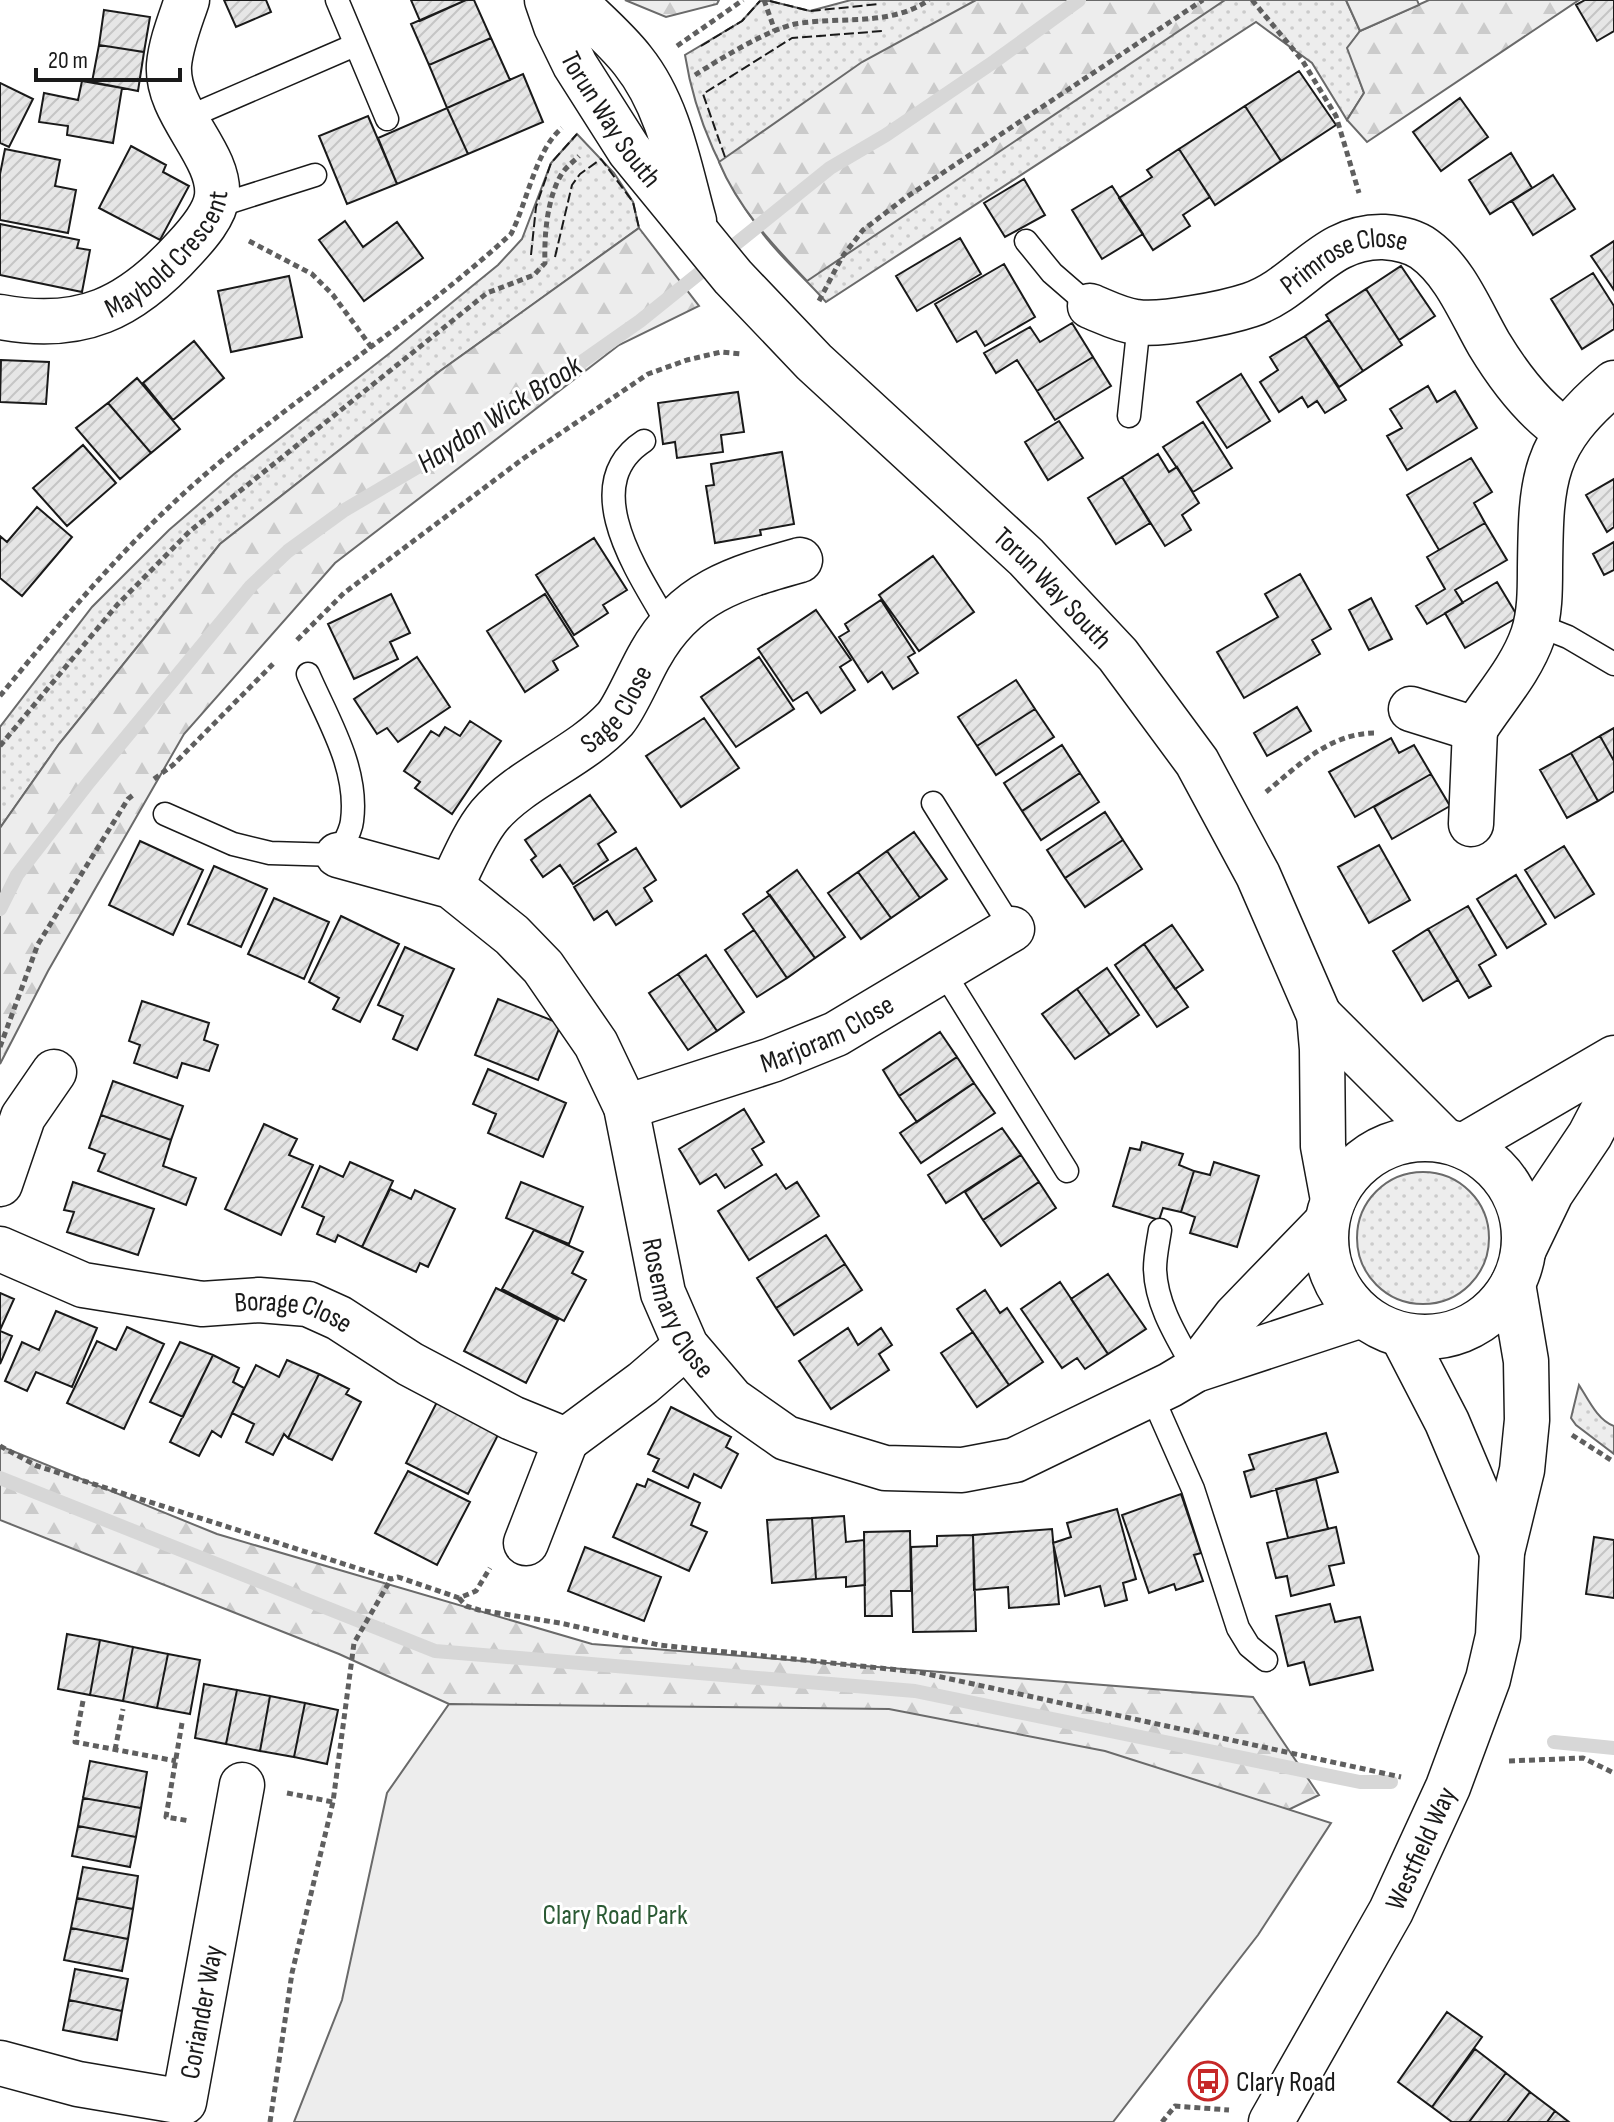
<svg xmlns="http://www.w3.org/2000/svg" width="1614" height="2122" viewBox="0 0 1614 2122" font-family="'Sofia Sans Condensed',sans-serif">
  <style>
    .grass { fill: url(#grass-dots); stroke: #6a6a6a; stroke-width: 2 }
    .forest { fill: url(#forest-firs); stroke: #6a6a6a; stroke-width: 2 }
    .built { fill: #ededed; stroke: #6a6a6a; stroke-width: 2 }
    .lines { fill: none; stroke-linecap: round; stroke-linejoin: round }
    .stream { stroke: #d7d7d7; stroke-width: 14 }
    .building { fill: url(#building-hatch); stroke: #1a1a1a; stroke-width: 2 }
    .lane-casing { stroke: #1a1a1a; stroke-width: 25 }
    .street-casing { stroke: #1a1a1a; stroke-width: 47 }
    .secondary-casing { stroke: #1a1a1a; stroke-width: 47 }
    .path { stroke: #5f5f5f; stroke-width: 5; stroke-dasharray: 6 4; stroke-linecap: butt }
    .lane { stroke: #fff; stroke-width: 22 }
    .street { stroke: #fff; stroke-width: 44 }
    .secondary { stroke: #fff; stroke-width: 44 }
    .fence { stroke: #1a1a1a; stroke-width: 2; stroke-dasharray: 10 4; stroke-linecap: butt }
    .labels { text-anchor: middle; stroke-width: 6; stroke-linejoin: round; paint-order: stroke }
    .street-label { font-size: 28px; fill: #1a1a1a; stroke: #fff }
    .park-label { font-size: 28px; fill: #2b5a34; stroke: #fff }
    .poi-label { font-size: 28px; fill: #1a1a1a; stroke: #fff; text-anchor: start }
    .water-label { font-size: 30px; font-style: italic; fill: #1a1a1a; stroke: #fff }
  </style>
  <defs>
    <pattern id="grass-dots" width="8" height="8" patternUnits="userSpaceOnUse" patternTransform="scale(2)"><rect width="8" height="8" fill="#ededed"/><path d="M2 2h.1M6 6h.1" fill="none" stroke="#cbcbcb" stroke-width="1.8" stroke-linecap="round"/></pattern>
    <pattern id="forest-firs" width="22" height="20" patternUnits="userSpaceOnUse" patternTransform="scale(2)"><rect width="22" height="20" fill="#ededed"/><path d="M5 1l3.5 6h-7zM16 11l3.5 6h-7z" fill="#cbcbcb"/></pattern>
    <pattern id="building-hatch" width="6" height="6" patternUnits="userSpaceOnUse" patternTransform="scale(2)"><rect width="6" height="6" fill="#e6e6e6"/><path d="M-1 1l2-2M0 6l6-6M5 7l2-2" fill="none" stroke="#c5c5c5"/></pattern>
  </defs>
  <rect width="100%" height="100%" fill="#fff"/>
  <!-- grass -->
  <path class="grass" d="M851 0H1346L1360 31 1348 48 1364 93 1347 120 1312 63 1256 22 826 302C806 279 781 258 763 234 724 182 695 119 685 55L742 21 760 1H770L810 11Z
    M577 134 614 173 633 202 639 228 440 371 220 544 59 744 0 828V727L92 607 169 530 234 474 390 353 498 265 522 239 551 163Z
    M1357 1238a66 66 0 1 1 132 0a66 66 0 1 1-132 0Z
    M1579 1385C1588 1399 1598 1421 1614 1426V1454L1576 1425 1571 1418Z"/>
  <!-- forest -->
  <path class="forest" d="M625 0H719L717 4 666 17Z
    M976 0H1225L807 281C773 245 738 208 719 162L862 62Z
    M1429 0H1579L1367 142 1347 120 1364 93 1347 48 1360 31Z
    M639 228 699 306 619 345 335 563 184 734 48 971 0 1064V828L59 744 220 544 440 371Z
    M0 1446 217 1534 592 1644 1253 1697 1319 1795 1226 1840 920 1758 449 1704 339 1654 0 1520Z"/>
  <!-- built -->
  <path class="built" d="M1346 0H1417L1419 5 1360 31Z
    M449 1704 889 1709 1105 1751 1331 1823 1258 1935 1113 2122H294L342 2000 387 1793Z"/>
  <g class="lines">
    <!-- stream -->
    <path class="stream" d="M0 909 17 875 89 782 251 586 288 551 343 511 509 413 640 321 830 168 886 135 995 61 1079 0
      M0 1478 435 1651 915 1691 1360 1782H1391
      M1554 1742 1614 1748"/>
  </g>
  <!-- building -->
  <path class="building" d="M224 0H266L271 12 236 27Z
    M411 0H466L420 21Z
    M466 0H474L491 38 429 65 411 24Z
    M1585 0H1614V31L1597 41 1576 5Z
    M104 10 150 17 144 52 99 45Z
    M491 38 510 80 447 108 429 65Z
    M99 45 144 52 138 91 92 82Z
    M1299 71 1336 125 1281 161 1245 106Z
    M523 74 543 122 468 154 447 108Z
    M82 81 122 88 113 143 67 135 68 126 39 122 44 93 78 100Z
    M0 83 33 99 9 147 0 143Z
    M1460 98 1488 137 1441 171 1413 132Z
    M1245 106 1281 161 1215 205 1179 149Z
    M447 108 468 154 397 184 378 138Z
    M368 116 397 184 347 204 319 136Z
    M131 146 166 165 163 172 189 186 160 240 99 208Z
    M5 149 60 160 55 186 76 190 68 233 0 220V174Z
    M1179 149 1210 197 1183 215 1190 226 1153 250 1119 198 1152 177 1147 170Z
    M1511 153 1532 188 1490 214 1469 180Z
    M1553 175 1575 209 1533 235 1512 201Z
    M1024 179 1045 215 1005 237 984 203Z
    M1112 186 1143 234 1102 259 1072 210Z
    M345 221 363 247 397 222 423 258 364 301 319 240Z
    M0 224 79 240 77 248 90 250 82 292 0 275Z
    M960 238 981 274 917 311 896 276Z
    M1614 241V290L1591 256Z
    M1004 264 1035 317 985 346 976 331 957 342 935 304Z
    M1401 266 1435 316 1399 340 1366 289Z
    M1593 273 1614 306V329L1582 349 1551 299Z
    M289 276 302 337 231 352 218 291Z
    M1366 289 1402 345 1363 371 1326 315Z
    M1329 320 1363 371 1339 387 1305 336Z
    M1072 323 1093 357 1037 391 1017 360 996 373 984 353 1030 327 1040 342Z
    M1305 336 1346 400 1325 413 1317 401 1308 407 1302 397 1279 412 1260 382 1278 370 1270 357Z
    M194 341 224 378 173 420 143 383Z
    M1093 357 1111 386 1055 420 1037 391Z
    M1 360 49 362 46 404 0 402Z
    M1241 374 1270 421 1227 448 1197 402Z
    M137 378 180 429 151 453 108 403Z
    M1428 386 1437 402 1455 391 1477 428 1407 470 1387 436 1402 428 1390 409Z
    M738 392 744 432 721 435 723 452 677 458 675 442 663 444 658 403Z
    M108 403 151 453 120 479 76 428Z
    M1059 421 1083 458 1048 480 1025 442Z
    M1203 422 1232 468 1193 492 1163 447Z
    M83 445 116 483 67 526 33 488Z
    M782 452 794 524 760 530 761 535 715 543 706 486 714 485 711 464Z
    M1158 454 1169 472 1177 467 1199 503 1182 515 1191 530 1165 546 1122 477Z
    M1471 458 1492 492 1474 503 1485 523 1439 550 1407 495Z
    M1122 477 1150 523 1116 544 1088 498Z
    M1614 479V527L1607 532 1586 495Z
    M37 507 72 537 22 596 0 578V536L7 542Z
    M1485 523 1507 560 1455 590 1463 603 1427 624 1416 606 1445 589 1427 557Z
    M594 538 627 590 603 605 608 613 574 635 536 575Z
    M1614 542V570L1604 575 1593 554Z
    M933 556 974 612 919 651 879 595Z
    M1300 574 1331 629 1312 640 1320 654 1244 698 1217 652 1278 617 1265 594Z
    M1497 582 1518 617 1465 648 1445 613Z
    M391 594 410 633 390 642 398 659 354 679 328 624Z
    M545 594 578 646 553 661 558 670 525 692 487 631Z
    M1371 598 1392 639 1369 650 1349 610Z
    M881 600 915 653 908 657 918 673 893 689 882 672 868 682 839 637 849 631 845 624Z
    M816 610 851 660 840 667 855 690 821 713 807 692 793 701 758 649Z
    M417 657 450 707 398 742 387 728 377 734 354 699Z
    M759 657 794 709 736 747 701 697Z
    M1016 680 1035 709 977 746 958 717Z
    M1297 707 1311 731 1267 756 1254 733Z
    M1035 709 1054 737 996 775 977 746Z
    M704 718 739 768 681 807 646 756Z
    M470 721 501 741 452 814 415 788 420 782 404 771 431 731 439 736 445 727 460 736Z
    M1614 728V761L1600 736Z
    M1600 736 1614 761V791L1598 801 1571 753Z
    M1391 738 1399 753 1414 745 1431 774 1355 817 1329 772Z
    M1062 745 1080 773 1022 811 1004 783Z
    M1571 753 1598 801 1567 818 1540 770Z
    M1080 773 1099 802 1041 840 1022 811Z
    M1431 774 1450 806 1392 839 1374 807Z
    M590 795 616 832 598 844 608 860 573 884 560 865 543 877 531 860 536 856 525 840Z
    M1105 812 1123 840 1065 878 1047 850Z
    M914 832 947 879 920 898 887 851Z
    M1123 840 1142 869 1085 907 1065 878Z
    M140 841 203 870 173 935 109 905Z
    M1379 845 1410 900 1369 923 1338 867Z
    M1564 846 1594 894 1555 918 1525 870Z
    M636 848 656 880 644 888 652 901 616 925 607 911 594 920 574 887Z
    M887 851 920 898 891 918 858 872Z
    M214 866 267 889 241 947 188 924Z
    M797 870 845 937 815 958 767 892Z
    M858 872 891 918 861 939 828 893Z
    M1516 875 1546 924 1507 948 1477 899Z
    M770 895 815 958 787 978 743 914Z
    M274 898 329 922 304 979 248 954Z
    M1468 906 1496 955 1479 965 1491 986 1469 998 1428 929Z
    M341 916 399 944 360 1022 333 1009 339 998 309 982Z
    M1172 925 1203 970 1175 989 1144 944Z
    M1428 929 1458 980 1423 1001 1393 951Z
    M754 930 787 978 757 997 725 950Z
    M1144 944 1188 1007 1157 1027 1115 965Z
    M405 947 454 969 417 1050 393 1039 403 1016 378 1005Z
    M706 955 744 1012 717 1031 678 974Z
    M1107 968 1139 1015 1110 1035 1077 989Z
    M678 974 717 1031 688 1050 649 993Z
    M1077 989 1110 1035 1075 1059 1042 1014Z
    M498 999 561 1024 538 1080 475 1055Z
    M142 1001 209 1023 204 1040 218 1045 209 1071 182 1063 177 1078 134 1063 140 1045 129 1041Z
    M940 1032 957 1057 899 1096 883 1070Z
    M957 1057 974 1083 917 1122 899 1096Z
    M488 1069 566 1103 543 1157 488 1133 496 1114 473 1104Z
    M113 1081 183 1106 171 1140 101 1115Z
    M974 1083 995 1113 921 1163 900 1133Z
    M744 1109 764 1142 752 1149 762 1165 725 1188 716 1174 700 1184 679 1149Z
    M101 1115 171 1140 163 1166 196 1178 186 1205 98 1171 105 1154 89 1148Z
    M264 1124 297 1139 289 1155 313 1165 281 1235 225 1209Z
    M1002 1128 1021 1155 946 1203 928 1175Z
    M1142 1142 1183 1154 1179 1165 1194 1171 1181 1212 1163 1208 1159 1220 1113 1206 1130 1148 1140 1150Z
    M1021 1155 1039 1182 983 1220 965 1192Z
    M350 1162 393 1181 362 1247 338 1235 335 1242 317 1234 324 1217 302 1207 320 1166 343 1177Z
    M1214 1162 1259 1176 1237 1247 1190 1233 1195 1217 1181 1212 1194 1171 1210 1175Z
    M776 1174 786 1189 797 1182 819 1216 749 1260 718 1211Z
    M73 1182 154 1209 138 1255 67 1232 74 1212 64 1210Z
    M521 1182 583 1207 569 1244 506 1218Z
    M1039 1182 1056 1208 1001 1246 983 1220Z
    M390 1189 411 1199 415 1190 455 1209 428 1267 420 1263 416 1272 362 1247Z
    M534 1230 583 1252 572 1273 586 1280 564 1321 502 1289Z
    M826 1235 845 1264 776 1308 757 1278Z
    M845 1264 862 1290 794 1335 776 1308Z
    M1108 1274 1146 1329 1108 1354 1071 1299Z
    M1060 1282 1108 1354 1085 1369 1077 1358 1062 1368 1021 1309Z
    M496 1288 558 1320 526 1383 464 1351Z
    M985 1290 1000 1313 1007 1308 1043 1362 1009 1385 957 1309Z
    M0 1293 14 1299 0 1330Z
    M56 1311 97 1328 72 1387 36 1372 27 1391 5 1381 22 1342 39 1350Z
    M127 1327 164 1344 124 1429 67 1403 97 1341 116 1350Z
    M848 1328 858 1345 881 1328 892 1345 879 1354 889 1370 831 1409 799 1361Z
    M0 1331 12 1336 0 1364Z
    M973 1332 1009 1385 977 1407 941 1353Z
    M180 1342 213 1355 183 1417 150 1402Z
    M213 1355 239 1368 233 1382 244 1388 221 1437 212 1431 199 1456 170 1442Z
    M287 1360 319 1374 288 1438 284 1434 273 1455 246 1442 254 1424 232 1413 256 1365 279 1377Z
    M319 1374 349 1389 346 1394 361 1402 332 1460 288 1438Z
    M438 1400 500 1431 468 1494 406 1463Z
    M671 1407 731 1437 726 1447 738 1454 721 1488 694 1474 688 1488 653 1471 659 1459 648 1454Z
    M1326 1433 1338 1472 1251 1497 1244 1472 1254 1469 1249 1455Z
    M408 1471 470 1502 437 1565 375 1533Z
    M648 1479 700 1503 691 1525 707 1532 689 1571 613 1537 637 1484 645 1487Z
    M1316 1479 1328 1529 1288 1538 1276 1489Z
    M1181 1494 1201 1553 1194 1555 1203 1581 1176 1590 1174 1584 1149 1593 1122 1515Z
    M1117 1509 1136 1579 1123 1583 1127 1600 1105 1606 1100 1586 1065 1596 1053 1543 1071 1537 1067 1523Z
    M844 1516 846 1542 864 1540 865 1585 846 1587V1577L816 1579 812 1518Z
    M812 1518 816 1579 772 1583 767 1520Z
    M1336 1527 1344 1563 1329 1566 1334 1585 1291 1596 1287 1576 1276 1578 1267 1543Z
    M1052 1529 1059 1604 1009 1608 1008 1587 974 1590 973 1535Z
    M910 1531 911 1591H891L892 1616H865L864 1532Z
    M973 1535 976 1631 913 1632 911 1547 937 1546V1536Z
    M1594 1537 1614 1540V1598L1586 1594Z
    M585 1547 661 1577 644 1621 568 1591Z
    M1330 1604 1335 1622 1360 1617 1373 1670 1310 1685 1304 1662 1288 1666 1276 1616Z
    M67 1634 100 1640 90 1695 58 1689Z
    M100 1640 133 1647 123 1701 90 1695Z
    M133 1647 168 1654 157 1708 123 1701Z
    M168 1654 200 1660 190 1714 157 1708Z
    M204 1684 237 1690 226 1744 195 1738Z
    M237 1690 270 1696 260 1751 226 1744Z
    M270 1696 305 1703 294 1757 260 1751Z
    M305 1703 338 1710 327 1764 294 1757Z
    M90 1761 147 1772 141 1808 83 1798Z
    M83 1798 141 1808 136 1837 78 1826Z
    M78 1826 136 1837 130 1867 72 1856Z
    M83 1867 138 1876 133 1909 77 1898Z
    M77 1898 133 1909 128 1939 71 1928Z
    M71 1928 128 1939 122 1971 64 1960Z
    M75 1969 128 1979 122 2011 69 2000Z
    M69 2000 122 2011 117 2040 63 2030Z
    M1447 2012 1482 2037 1432 2107 1398 2082Z
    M1475 2049 1506 2073 1469 2122H1452L1432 2107Z
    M1506 2073 1530 2092 1507 2122H1469Z
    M1530 2092 1555 2111 1547 2122H1507Z
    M1555 2111 1569 2122H1547Z"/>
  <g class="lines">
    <defs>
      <path id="lane" d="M337 0 387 119
        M184 119 355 45
        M214 207 315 175
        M1026 241 1052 273 1090 306
        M1129 416 1139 323
        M644 441C575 486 641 577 670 628
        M1535 624 1568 637 1614 664
        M933 803 1012 929
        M165 814 233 844 270 853 338 855C343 844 351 832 352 821 359 769 328 720 308 674
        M943 971 1067 1171
        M1160 1230C1158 1243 1155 1256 1155 1269 1156 1306 1178 1339 1195 1370
        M1151 1394 1193 1489 1238 1628 1249 1646 1266 1660"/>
      <g id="street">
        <path id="s1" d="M547 0 556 26 575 65 629 150 733 277 814 362 1026 557 1118 655 1197 762 1258 875 1319 1015 1322 1049 1323 1146 1333 1200"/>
        <path d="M573 0C593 20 616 39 633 61 669 106 679 167 694 221"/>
        <path id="s2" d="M1090 306C1105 312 1120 320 1136 322 1161 326 1226 313 1250 305 1301 288 1325 235 1384 237 1397 238 1413 241 1424 249 1455 271 1471 313 1489 344 1509 377 1534 410 1565 431"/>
        <path id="s3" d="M0 317C81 332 130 309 185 248 197 235 215 215 217 196 221 154 166 113 169 65 171 43 180 21 187 0"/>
        <path d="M1411 709 1475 729 1471 824"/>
        <path d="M1475 729C1495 698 1521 670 1533 635 1540 614 1540 590 1540 568 1541 479 1542 443 1614 383"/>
        <path id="s4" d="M338 855 451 886 512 935 543 967 596 1044 626 1107 663 1293 686 1346 732 1400 786 1438 885 1468 962 1470 1015 1460 1170 1385 1195 1370 1362 1315"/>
        <path id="s5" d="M451 886C463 862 473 836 489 816 521 778 580 757 615 719 625 708 641 670 650 655 685 592 736 578 800 560"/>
        <path d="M1319 1015 1444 1140"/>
        <path id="s6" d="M626 1107 772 1060 836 1034 1012 929"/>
        <path d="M0 1184 23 1117 54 1072"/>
        <path id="s7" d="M0 1249 83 1285 202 1304 259 1300 308 1304 339 1318 410 1364 512 1418 566 1440 643 1383 686 1346"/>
        <path d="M1195 1370 1236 1316 1326 1223"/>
        <path d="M526 1543 566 1440"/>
        <path id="s8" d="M0 2063 78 2084 184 2102 242 1785"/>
      </g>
      <g id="secondary">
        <circle cx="1425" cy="1238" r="99"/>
        <path d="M1463 1146 1614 1058"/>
        <path d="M1524 1249 1551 1193 1590 1135 1614 1089"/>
        <path d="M1402 1335 1447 1422 1502 1552"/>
        <path id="s9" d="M1271 2122 1391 1911 1448 1787 1488 1679 1498 1636 1502 1552 1522 1470 1527 1420 1526 1361 1513 1284"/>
      </g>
    </defs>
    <!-- lane casing -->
    <use href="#lane" class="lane-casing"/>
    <!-- street casing -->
    <use href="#street" class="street-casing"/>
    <!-- secondary casing -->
    <use href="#secondary" class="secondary-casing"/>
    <!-- path -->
    <path class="path" d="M764 0 775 31
      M1252 0 1302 60 1336 116 1359 193
      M677 46 743 0
      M695 75C720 59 767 30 795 24 841 16 889 27 929 0
      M249 241 312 274 333 295 372 348
      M819 301 842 257 863 230 905 198 1203 0
      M297 640 344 593 524 458 648 374 687 360 721 352 742 354
      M0 696C68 613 136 531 220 462 315 384 420 317 511 234 527 203 536 149 562 128
      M0 746 117 605 190 531 487 293 534 275 545 263C544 236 547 199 561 175 565 168 573 162 579 156
      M154 779 173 765 273 664
      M1266 792C1299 765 1329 734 1374 733
      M0 1047 38 944 128 799 133 795
      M1572 1435 1614 1462
      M0 1446 37 1466 391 1579 398 1577 459 1598 476 1591 490 1568
      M459 1598 466 1606 479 1610 560 1623 659 1645 918 1672 1401 1777
      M83 1701 75 1742 176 1761
      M182 1723 166 1817 190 1821
      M115 1750 123 1709
      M1509 1761 1583 1758 1614 1773
      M287 1793 333 1802
      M270 2122 292 1973 333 1802 354 1643 391 1579
      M1162 2122 1175 2106 1229 2110"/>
    <!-- lane -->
    <use href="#lane" class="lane"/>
    <!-- street -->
    <use href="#street" class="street"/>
    <!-- secondary -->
    <use href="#secondary" class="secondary"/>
    <!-- fence -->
    <path class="fence" d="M770 1 810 11 880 4
      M701 46 742 21 760 1
      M725 157 703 94 792 38 883 31
      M531 255 536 207 551 163 577 134
      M555 257 572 185 580 174 601 159 633 202 639 228"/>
  </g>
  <!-- icons -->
  <defs>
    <symbol id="bus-ring" viewBox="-11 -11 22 22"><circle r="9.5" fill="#fff" stroke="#c62828" stroke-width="1.5"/><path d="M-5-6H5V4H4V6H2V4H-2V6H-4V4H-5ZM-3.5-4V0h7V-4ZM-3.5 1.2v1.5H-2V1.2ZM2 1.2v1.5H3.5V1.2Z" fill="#c62828"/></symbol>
  </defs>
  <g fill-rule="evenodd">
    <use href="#bus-ring" x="1186" y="2059" width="44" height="44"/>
  </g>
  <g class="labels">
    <!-- street labels -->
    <g class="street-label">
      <text dy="10" stroke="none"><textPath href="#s1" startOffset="136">Torun Way South</textPath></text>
      <text dy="10" stroke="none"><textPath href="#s3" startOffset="192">Maybold Crescent</textPath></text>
      <text dy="10" stroke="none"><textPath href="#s2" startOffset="272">Primrose Close</textPath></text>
      <text dy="10" stroke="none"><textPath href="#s1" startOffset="782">Torun Way South</textPath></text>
      <text dy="10" stroke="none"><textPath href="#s5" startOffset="248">Sage Close</textPath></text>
      <text dy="10" stroke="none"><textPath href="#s6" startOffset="214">Marjoram Close</textPath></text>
      <text dy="10" stroke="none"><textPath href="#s4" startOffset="612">Rosemary Close</textPath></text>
      <text dy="10" stroke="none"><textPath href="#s7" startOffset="304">Borage Close</textPath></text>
      <text dy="10" stroke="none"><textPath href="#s9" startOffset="312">Westfield Way</textPath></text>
      <text dy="10" stroke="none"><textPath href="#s8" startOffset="280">Coriander Way</textPath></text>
    </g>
    <!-- park labels -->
    <g class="park-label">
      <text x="615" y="1924">Clary Road Park</text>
    </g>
    <!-- poi labels -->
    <g class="poi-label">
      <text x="1236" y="2091">Clary Road</text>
    </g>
    <!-- water labels -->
    <g class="water-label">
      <text transform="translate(499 414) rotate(-33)" y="10">Haydon Wick Brook</text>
    </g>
  </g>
  <!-- scale -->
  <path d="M36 68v12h144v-12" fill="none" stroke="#1a1a1a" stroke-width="4"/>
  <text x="48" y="68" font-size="24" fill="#1a1a1a" stroke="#ffffff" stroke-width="6" paint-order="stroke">20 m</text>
</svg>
